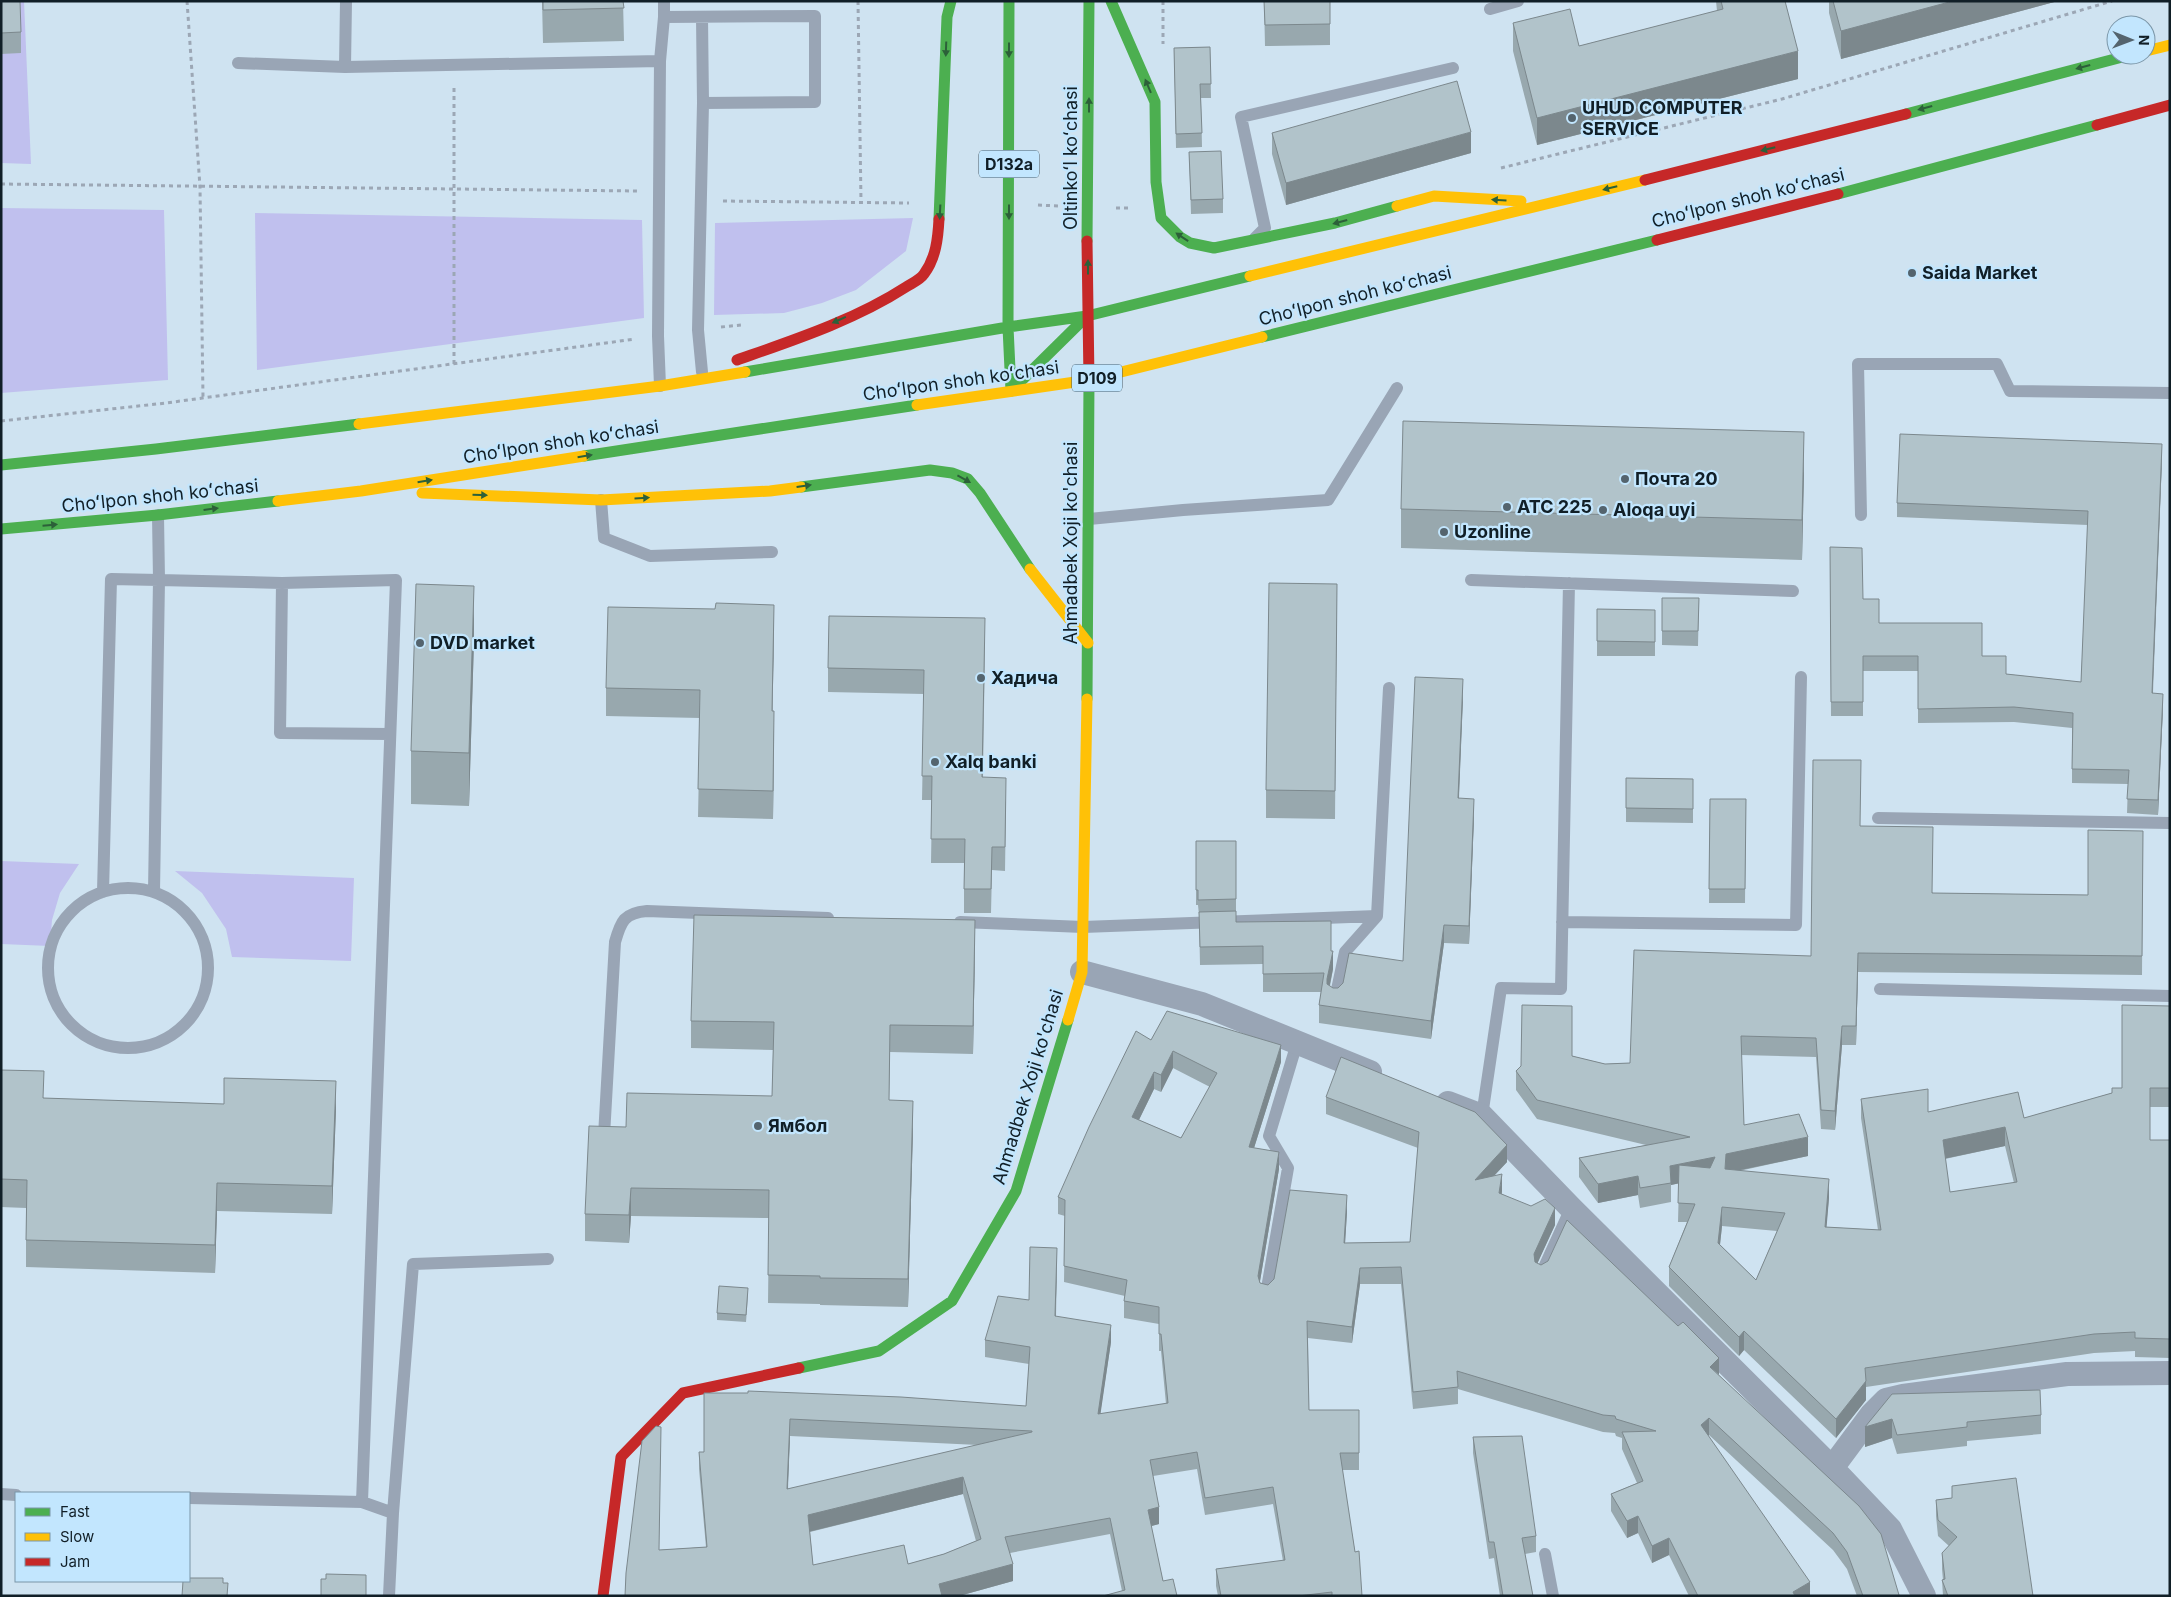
<svg xmlns="http://www.w3.org/2000/svg" width="2171" height="1597" viewBox="0 0 2171 1597" font-family="Inter,sans-serif">
  <style>
    .green { fill: #c0c0ee }
    .lines { fill: none; stroke-linecap: round; stroke-linejoin: round }
    .path { stroke: #9ca7b5; stroke-width: 3; stroke-dasharray: 4 4; stroke-linecap: butt }
    .lane { stroke: #99a5b5; stroke-width: 12 }
    .street { stroke: #99a5b5; stroke-width: 24 }
    .fast { stroke: #4caf50; stroke-width: 11 }
    .slow { stroke: #ffc107; stroke-width: 11 }
    .jam { stroke: #c62828; stroke-width: 11 }
    .wall { fill: #98a8ae; fill-rule: evenodd }
    .shaded-wall { fill: #7c888d }
    .building { fill: #b1c3ca; stroke: #7c888d; fill-rule: evenodd }
    .oneway { fill: #2c6039 }
    .poi-dot { fill: #54646e; stroke: #c2e6fe; stroke-width: 2 }
    .labels { text-anchor: middle; stroke-width: 4.5; stroke-linejoin: round; paint-order: stroke }
    .shield { fill: #c2e6fe; stroke: #465b68; stroke-width: 1 }
    .shield-label { font-size: 16px; font-weight: bold; fill: #111f27 }
    .poi-label { font-size: 18px; font-weight: bold; fill: #111f27; stroke: #c2e6fe; text-anchor: start }
    .street-label { font-size: 18px; fill: #111f27; stroke: #c2e6fe }
  </style>
  <rect width="100%" height="100%" fill="#cfe3f1"/>
  <!-- green -->
  <path class="green" d="M1 1H24L31 164 1 163Z
    M1 208 164 210 168 380 1 393Z
    M255 213 642 220 644 318 257 370Z
    M913 218 906 251 856 290 822 303 784 313 714 315 715 223Z
    M1 861 79 864 60 893 52 920 50 946 1 944Z
    M175 871 354 878 351 961 232 957 226 929 202 893Z"/>
  <g class="lines">
    <!-- path -->
    <path class="path" d="M187 1 200 187 203 397
      M858 1 861 202
      M1163 1V44
      M1501 168 1782 99 2112 1
      M1 184 638 191
      M723 201 909 203
      M1038 205 1059 206
      M1116 208H1129
      M721 327 742 325
      M454 364V88
      M1 421 166 403 635 339"/>
    <!-- lane -->
    <path class="lane" d="M664 1V17
      M1490 9 1518 1
      M238 63 345 67 660 61
      M345 67 346 1
      M1255 238 1265 228 1241 117 1453 68
      M702 372 698 330 703 103
      M660 386 658 336 660 61 664 17 815 16V102L703 103 702 17
      M601 500 604 538 650 556 772 552
      M158 515 159 580 282 583 280 733 390 734
      M1861 515 1858 364H1997L2010 391 2170 393
      M1089 519 1183 510 1328 500 1397 388
      M1471 580 1793 591
      M1878 818 2170 823
      M48 968a80 80 0 1 1 160 0a80 80 0 1 1-160 0Z
      M103 892 111 579 159 580 154 892
      M960 922 1083 927 1377 916
      M1562 922 1796 925 1801 677
      M1880 989 2170 996
      M1335 999 1345 952 1377 916 1389 688
      M1482 1116 1501 988 1561 989 1569 583
      M604 1136 615 942C621 921 624 913 647 911L828 918
      M1541 1274 1571 1208
      M1266 1294 1288 1168 1269 1136 1297 1043
      M1 1494 16 1495
      M189 1498 362 1502 396 580 282 583
      M362 1502 393 1513 389 1596
      M393 1513 413 1264 548 1259
      M1545 1554 1553 1596"/>
    <!-- street -->
    <path class="street" d="M1082 972 1202 1004 1370 1072
      M1448 1103 1482 1116 1571 1208 1832 1468 1890 1529 1924 1596
      M1832 1468 1872 1414 1886 1400 1903 1396 2067 1374 2170 1373"/>
    <!-- fast -->
    <path class="fast" d="M1009 1 1008 327 1011 391
      M1111 1 1155 102 1156 182 1161 218 1180 237 1190 243 1214 248 1335 223 1397 206
      M1906 114 2130 55
      M1838 194 2097 125
      M939 219 947 17 951 1
      M1087 241 1089 1
      M1262 337 1657 240
      M745 372 1008 327 1087 316 1250 276
      M1011 391 1087 316
      M584 456 917 405
      M1 465 156 449 359 424
      M801 487 930 470 952 473 968 479 980 493 1030 569
      M1 529 158 515 278 501
      M1087 699 1089 380
      M799 1368 879 1351 952 1301 1016 1191 1068 1020"/>
    <!-- slow -->
    <path class="slow" d="M2146 51 2170 45
      M1397 206 1434 196 1521 201
      M1250 276 1645 180
      M917 405 1089 380 1262 337
      M359 424 660 386 745 372
      M422 493 601 500 770 491 801 487
      M278 501 361 491 584 456
      M1030 569 1088 643
      M1068 1020 1082 972 1087 699"/>
    <!-- jam -->
    <path class="jam" d="M2097 125 2170 105
      M1645 180 1906 114
      M1657 240 1838 194
      M1087 241 1089 380
      M737 360C794 340 855 320 906 287 912 283 920 280 924 274 936 258 938 238 939 219
      M603 1596 621 1457 683 1393 799 1368"/>
  </g>
  <!-- wall -->
  <path class="wall" d="M1 1 21 32V53L1 54Z
    M542 1H623L624 41 543 43Z
    M1264 1H1330V45L1265 46Z
    M1716 1H1785L1798 79 1537 145 1513 51V23L1579 46 1717 11Z
    M1829 1H2058L1841 59 1829 13Z
    M1210 47 1211 98H1201L1202 147 1176 148 1174 48Z
    M1272 133 1471 153 1286 205 1272 154Z
    M1189 152 1223 199V213L1191 214Z
    M2162 459 2153 693 2163 708 2158 815 2127 813 2128 784 2072 783V728L2014 722 1918 723V671H1863V716H1831L1830 547 1863 599 1879 623 1982 656 2006 674 2081 682 2088 525 1897 517V503Z
    M1804 472 1802 560 1401 548V509Z
    M1337 584 1335 819 1266 818V790Z
    M1662 598H1699L1698 646 1662 645Z
    M1597 609 1655 610V656H1597Z
    M774 633 772 711 774 739 773 819 698 817 700 718 606 716V688Z
    M474 640 469 806 411 804V751Z
    M985 642 983 777 1006 802 1005 871 992 870 991 913H964V863H931L932 800H922L924 694 828 692V668Z
    M1463 697 1459 798 1474 817 1469 944 1444 943 1431 1039 1319 1023V1005L1321 992H1263V964L1200 965 1199 915 1198 905H1196V841H1236V922L1331 951 1333 969 1330 986 1333 988H1338L1343 983 1403 961Z
    M1626 778 1693 779V823L1626 822Z
    M1710 799H1746L1745 903H1709Z
    M1860 826 1933 893 2088 895 2143 831 2142 975 1858 972 1856 1045H1842L1835 1130 1821 1129 1816 1057 1741 1055 1744 1125 1808 1156 1739 1171 1829 1198 1826 1227 1878 1230 1861 1118V1099L1928 1112 2024 1118 2112 1093 2122 1088 2170 1006V1107H2150V1140H2170V1358L2135 1357V1351L2094 1353 1866 1387V1400L1836 1438 1744 1350 1739 1356 1669 1286V1267L1687 1222H1678L1679 1183 1671 1185V1202L1640 1208 1638 1195 1598 1203 1579 1177V1158L1646 1145 1537 1119 1516 1090V1071L1572 1056 1605 1064 1630 1063 1811 956ZM2005 1146 2014 1183 1950 1192 1945 1159ZM1722 1226 1777 1231 1756 1280 1720 1245Z
    M975 948 973 1054 890 1052 889 1100 913 1129 908 1307 820 1305V1304L768 1303 769 1218 631 1216 629 1243 585 1241V1214L626 1127 772 1096 773 1050 691 1048V1021Z
    M1151 1040 1281 1062 1254 1148 1279 1169 1260 1281V1283L1268 1285 1347 1212 1345 1243 1410 1242 1418 1148 1326 1114V1097L1507 1162 1494 1176 1502 1191V1194L1555 1225 1537 1263 1719 1375 1899 1596H1857L1847 1569 1833 1550 1709 1435H1708L1810 1596H1689L1669 1555 1652 1563 1638 1533 1627 1538 1611 1511V1494L1637 1483 1622 1449V1438L1616 1436 1615 1433 1603 1432 1458 1389V1404L1413 1409 1401 1284H1360L1352 1343 1308 1338 1309 1410H1359V1470H1342L1362 1596H1218L1216 1586V1569L1283 1561 1273 1504 1205 1515 1197 1469 1153 1476 1159 1524 1151 1526 1163 1581 1122 1591 1110 1534 1010 1553 1013 1581 959 1596H625L659 1550 706 1547 699 1469V1452H704V1393L1026 1406 1029 1364 985 1357V1340L1029 1300 1057 1264 1056 1317 1111 1342 1100 1414 1166 1404 1161 1351H1159V1324L1124 1318V1301L1125 1296 1064 1282 1065 1216 1058 1214V1197ZM1173 1068 1210 1087 1181 1138 1139 1120 1154 1089 1161 1092ZM790 1436 978 1445 788 1489ZM963 1494 976 1541 944 1554 908 1564 813 1565 810 1532Z
    M1 1070 44 1098 336 1109 332 1214 217 1211 215 1273 26 1267V1208L1 1207Z
    M748 1295 746 1322 717 1320V1313Z
    M1892 1394 2041 1415V1434L1967 1441V1446L1897 1454 1892 1438 1865 1447Z
    M1473 1437 1536 1536V1552L1525 1554 1533 1596H1500L1494 1558 1489 1559 1473 1453Z
    M1952 1486 2033 1596H1943L1942 1580H1943L1942 1569V1553L1949 1546 1938 1536 1936 1516V1500L1952 1498Z"/>
  <!-- shaded-wall -->
  <path class="shaded-wall" d="M1953 1H2058L1841 59V31Z
    M1798 51V79L1537 145V118Z
    M1471 132V153L1286 205V183Z
    M1804 432V472L1802 560V520Z
    M2162 444V459L2152 707V693Z
    M474 586V640L469 806V753Z
    M774 605V633L772 738V711Z
    M1463 679V697L1458 817V798Z
    M2163 694V708L2158 815V800Z
    M774 711V739L773 819V791Z
    M1474 799V817L1469 944V926Z
    M975 920V948L973 1054V1026Z
    M1444 925V943L1431 1039V1021Z
    M1333 951V969L1327 998V979Z
    M1858 953V972L1856 1045V1026Z
    M1842 1026V1045L1835 1130V1111Z
    M1281 1045V1062L1249 1164V1147Z
    M1173 1051V1068L1161 1092V1075Z
    M1154 1072V1089L1132 1134V1117Z
    M336 1081V1109L332 1214V1186Z
    M913 1101V1129L908 1307V1279Z
    M2005 1127V1146L1943 1159V1140Z
    M1808 1137V1156L1726 1173 1725 1169 1726 1154Z
    M1507 1145V1162L1475 1196V1180Z
    M1279 1152V1169L1258 1293V1276Z
    M1715 1157V1176L1671 1185 1670 1166Z
    M1502 1174V1191L1499 1210V1193Z
    M1638 1176V1195L1598 1203V1184Z
    M1829 1179V1198L1825 1246V1227Z
    M217 1183V1211L215 1273V1245Z
    M631 1188V1216L629 1243V1215Z
    M1347 1195V1212L1344 1260V1243Z
    M1722 1207V1226L1718 1262V1243Z
    M1555 1208V1225L1534 1271V1254Z
    M1057 1248V1264L1055 1333V1316Z
    M1360 1268V1284L1352 1343V1327Z
    M1111 1325V1342L1098 1431V1414Z
    M1744 1331V1350L1739 1356V1337Z
    M1719 1358V1375L1710 1367Z
    M1866 1381V1400L1836 1438V1419Z
    M1709 1418V1435L1701 1442V1425Z
    M790 1419V1436L787 1506V1489Z
    M1892 1419V1438L1865 1447V1427Z
    M963 1477V1494L808 1532V1515Z
    M1159 1507V1524L1148 1527V1510Z
    M1638 1516V1533L1627 1538V1521Z
    M1669 1538V1555L1652 1563V1546Z
    M1013 1564V1581L959 1596H939V1584Z
    M1810 1582V1596H1793V1592Z"/>
  <!-- building -->
  <path class="building" d="M1 1H20L21 32 1 33Z
    M543 1H623L624 8 543 10Z
    M1264 1H1330V24L1265 25Z
    M1721 1H1785L1798 51 1537 118 1513 23 1570 9 1579 46 1723 9Z
    M1833 1H1953L1841 31Z
    M1210 47 1211 84H1200L1202 133 1176 134 1174 48Z
    M1457 81 1471 132 1286 183 1272 133Z
    M1221 151 1223 199 1191 200 1189 152Z
    M1403 421 1804 432 1802 520 1401 509Z
    M1900 434 2162 444 2152 693 2163 694 2158 800 2127 799 2129 770 2072 769 2073 713 2014 707 1918 709V656H1863V702H1831L1830 547 1862 548 1863 599H1879V623H1982V656H2006V674L2081 682 2088 511 1897 503Z
    M1269 583 1337 584 1335 791 1266 790Z
    M416 584 474 586 469 753 411 751Z
    M1662 598H1699L1698 631H1662Z
    M716 603 774 605 772 711H774L773 791 698 789 700 690 606 688 608 607 715 609Z
    M1597 609 1655 610V642L1597 641Z
    M829 616 985 618 982 777 1006 778 1005 847H992L991 889H964L965 839H931L932 776H922L924 670 828 668Z
    M1415 677 1463 679 1458 798 1474 799 1469 926 1444 925 1431 1021 1319 1005 1324 973 1263 974V946L1200 947 1199 912 1236 911V922L1331 921V951H1333L1327 979V984L1333 988H1338L1343 983 1349 953 1403 961Z
    M1813 760H1861L1860 826 1933 827 1932 893 2088 895V830L2143 831 2142 956 1858 953 1856 1026H1842L1835 1111 1821 1110 1816 1038 1741 1036 1744 1125 1799 1114 1808 1137 1726 1154 1725 1169 1829 1179 1825 1227 1881 1230 1861 1099 1928 1089V1112L2018 1092 2024 1118 2112 1093V1088H2122V1005L2170 1006V1088H2150V1140H2170V1339L2135 1338V1332L2094 1334 1865 1368 1866 1381 1836 1419 1744 1331 1739 1337 1669 1267 1695 1204 1678 1203 1679 1165 1710 1168 1715 1157 1670 1166 1671 1183 1640 1188 1638 1176 1598 1184 1579 1158 1690 1137 1537 1100 1516 1071 1521 1066 1522 1005 1572 1006V1056L1605 1064 1630 1063 1634 950 1811 956ZM2005 1127 2017 1182 1950 1192 1943 1140ZM1722 1207 1785 1213 1756 1280 1718 1243Z
    M1626 778 1693 779V809L1626 808Z
    M1710 799H1746L1745 889H1709Z
    M1196 841H1236V899L1198 900V890H1196Z
    M694 915 975 920 973 1026 890 1025 889 1100 913 1101 908 1279 820 1278V1276L768 1275 769 1190 631 1188 629 1215 585 1214 589 1126 626 1127 627 1093 772 1096 774 1022 691 1021Z
    M1167 1011 1281 1045 1249 1147 1279 1152 1258 1276 1260 1283 1268 1285 1274 1279 1290 1190 1347 1195 1344 1243 1410 1242 1419 1132 1326 1097 1341 1057 1475 1112 1507 1145 1475 1180 1502 1174 1499 1193 1531 1206 1545 1199 1555 1208 1534 1254 1535 1262 1541 1265 1548 1261 1567 1220 1678 1326 1683 1322 1719 1358 1710 1367 1859 1506 1881 1534 1899 1595 1898 1596H1863L1847 1552 1833 1533 1709 1418 1701 1425 1810 1582 1793 1592 1795 1596H1698L1669 1538 1652 1546 1638 1516 1627 1521 1611 1494 1643 1481 1622 1432 1656 1431 1616 1419 1615 1416 1603 1415 1457 1371 1458 1387 1413 1392 1401 1267 1360 1268 1352 1327 1307 1321 1309 1410H1359V1453H1340L1355 1552 1359 1551 1362 1596H1332V1592L1298 1596H1221L1216 1569 1285 1560 1273 1487 1205 1498 1197 1452 1150 1460 1159 1507 1148 1510 1163 1581 1173 1579 1177 1596H1103L1125 1590 1110 1518 1005 1537 1013 1564 939 1584 942 1596H625L626 1573 642 1441 656 1426 661 1427 659 1550 707 1547 699 1452H704V1393H748V1391L901 1397 1026 1406 1030 1347 985 1340 998 1296 1029 1300 1030 1247 1057 1248 1055 1316 1111 1325 1098 1414 1168 1403 1161 1334H1159V1307L1124 1301 1127 1280 1064 1266 1065 1200 1058 1197 1089 1127 1136 1031 1151 1040ZM1173 1051 1217 1073 1181 1138 1132 1117 1154 1072 1161 1075ZM790 1419 1032 1431V1432L787 1489ZM963 1477 981 1539 944 1554 908 1564 904 1545 813 1565 808 1515Z
    M1 1070 44 1071 43 1098 224 1104V1078L336 1081 332 1186 217 1183 215 1245 26 1240 27 1180 1 1179Z
    M719 1286 748 1288 746 1315 717 1313Z
    M2040 1390 2041 1415 1967 1422V1427L1897 1435 1892 1419 1865 1427 1892 1394Z
    M1522 1436 1536 1536 1522 1538 1533 1596H1503L1494 1542H1489L1473 1437Z
    M2016 1478 2033 1596H1948L1942 1580 1945 1579 1942 1553 1957 1537 1938 1520 1936 1500 1952 1498V1486Z
    M326 1574 366 1575V1596H321V1579H326Z
    M189 1578H223V1583H228L227 1596H182L183 1581H189Z"/>
  <!-- one-way arrows -->
  <defs><path id="oneway-solid" d="M-6-.8H1V-3.2L6.5 0L1 3.2V.8H-6Z" transform="scale(1.25)"/></defs>
  <g class="oneway">
    <use href="#oneway-solid" transform="translate(946 49) rotate(92)"/>
    <use href="#oneway-solid" transform="translate(1009 50) rotate(90)"/>
    <use href="#oneway-solid" transform="translate(2083 67) rotate(165)"/>
    <use href="#oneway-solid" transform="translate(1148 86) rotate(-113)"/>
    <use href="#oneway-solid" transform="translate(1089 105) rotate(-90)"/>
    <use href="#oneway-solid" transform="translate(1925 108) rotate(165)"/>
    <use href="#oneway-solid" transform="translate(1768 149) rotate(166)"/>
    <use href="#oneway-solid" transform="translate(1610 188) rotate(166)"/>
    <use href="#oneway-solid" transform="translate(1499 200) rotate(-176)"/>
    <use href="#oneway-solid" transform="translate(940 212) rotate(93)"/>
    <use href="#oneway-solid" transform="translate(1009 212) rotate(90)"/>
    <use href="#oneway-solid" transform="translate(1340 222) rotate(165)"/>
    <use href="#oneway-solid" transform="translate(1182 237) rotate(-146)"/>
    <use href="#oneway-solid" transform="translate(1088 267) rotate(-90)"/>
    <use href="#oneway-solid" transform="translate(839 320) rotate(156)"/>
    <use href="#oneway-solid" transform="translate(585 456) rotate(-9)"/>
    <use href="#oneway-solid" transform="translate(964 479) rotate(29)"/>
    <use href="#oneway-solid" transform="translate(425 481) rotate(-9)"/>
    <use href="#oneway-solid" transform="translate(804 486) rotate(-8)"/>
    <use href="#oneway-solid" transform="translate(480 495) rotate(2)"/>
    <use href="#oneway-solid" transform="translate(642 498) rotate(-3)"/>
    <use href="#oneway-solid" transform="translate(211 509) rotate(-7)"/>
    <use href="#oneway-solid" transform="translate(50 525) rotate(-5)"/>
  </g>
  <!-- markers -->
  <g class="poi-dot">
    <circle cx="1572" cy="118" r="5"/>
    <circle cx="1912" cy="273" r="5"/>
    <circle cx="1625" cy="479" r="5"/>
    <circle cx="1507" cy="507" r="5"/>
    <circle cx="1603" cy="510" r="5"/>
    <circle cx="1444" cy="532" r="5"/>
    <circle cx="420" cy="643" r="5"/>
    <circle cx="981" cy="678" r="5"/>
    <circle cx="935" cy="762" r="5"/>
    <circle cx="758" cy="1126" r="5"/>
  </g>
  <g class="labels">
    <!-- shield labels -->
    <g class="shield">
      <rect x="979" y="150.5" width="60" height="27" rx="4"/>
      <rect x="1072" y="364.5" width="50" height="27" rx="4"/>
    </g>
    <g class="shield-label">
      <text x="1009" y="170">D132a</text>
      <text x="1097" y="384">D109</text>
    </g>
    <!-- poi labels -->
    <g class="poi-label">
      <text x="1582" y="114">UHUD COMPUTER<tspan x="1582" dy="21">SERVICE</tspan></text>
      <text x="1922" y="279">Saida Market</text>
      <text x="1635" y="485">Почта 20</text>
      <text x="1517" y="513">АТС 225</text>
      <text x="1613" y="516">Aloqa uyi</text>
      <text x="1454" y="538">Uzonline</text>
      <text x="430" y="649">DVD market</text>
      <text x="991" y="684">Хадича</text>
      <text x="945" y="768">Xalq banki</text>
      <text x="768" y="1132">Ямбол</text>
    </g>
    <!-- street labels -->
    <g class="street-label">
      <text transform="translate(1071 158) rotate(-90)" y="6">Oltinkoʻl koʻchasi</text>
      <text transform="translate(1748 198) rotate(-14)" y="6">Choʻlpon shoh koʻchasi</text>
      <text transform="translate(1355 296) rotate(-14)" y="6">Choʻlpon shoh koʻchasi</text>
      <text transform="translate(961 381) rotate(-8)" y="6">Choʻlpon shoh koʻchasi</text>
      <text transform="translate(561 442) rotate(-9)" y="6">Choʻlpon shoh koʻchasi</text>
      <text transform="translate(160 496) rotate(-6)" y="6">Choʻlpon shoh koʻchasi</text>
      <text transform="translate(1071 543) rotate(-90)" y="6">Ahmadbek Xoji ko'chasi</text>
      <text transform="translate(1028 1087) rotate(-73)" y="6">Ahmadbek Xoji ko'chasi</text>
    </g>
  </g>
  <!-- border -->
  <rect width="2171" height="1597" fill="none" stroke="#111f27" stroke-width="5"/>
  <!-- legend -->
  <rect x="15" y="1492" width="175" height="90" fill="#c2e6fe" stroke="#7b96a8"/>
  <rect x="25" y="1508" width="25" height="8" fill="#4caf50" stroke="#7b96a8"/>
  <text x="60" y="1517" font-size="15" fill="#111f27">Fast</text>
  <rect x="25" y="1533" width="25" height="8" fill="#ffc107" stroke="#7b96a8"/>
  <text x="60" y="1542" font-size="15" fill="#111f27">Slow</text>
  <rect x="25" y="1558" width="25" height="8" fill="#c62828" stroke="#7b96a8"/>
  <text x="60" y="1567" font-size="15" fill="#111f27">Jam</text>
  <!-- north arrow -->
  <g transform="translate(2131 40) rotate(91)"><circle r="24" fill="#c2e6fe" stroke="#7b96a8"/>
  <path d="M0-4L9 19L0 12L-9 19Z" fill="#54646e"/>
  <text y="-8" font-size="14" font-weight="bold" text-anchor="middle" fill="#111f27">N</text>
  </g>
</svg>
